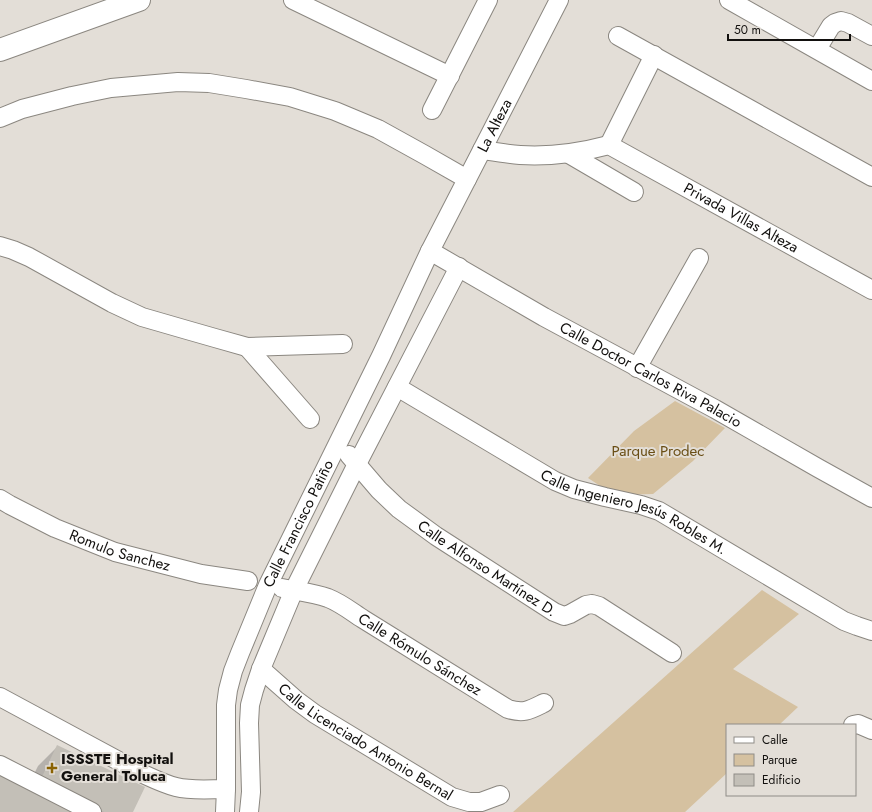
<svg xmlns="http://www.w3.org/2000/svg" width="872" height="812" viewBox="0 0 872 812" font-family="Jost,sans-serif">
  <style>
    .green { fill: #d5c1a0 }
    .shadow { fill: #0003 }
    .building { fill: #c3bfb7 }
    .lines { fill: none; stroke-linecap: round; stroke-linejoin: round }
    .minor-casing { stroke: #8b8780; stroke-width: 20 }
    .major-casing { stroke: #8b8780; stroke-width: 24 }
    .minor { stroke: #fff; stroke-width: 18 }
    .major { stroke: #fff; stroke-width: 22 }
    .poi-dot { fill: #8a6202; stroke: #e3ded7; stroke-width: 1.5 }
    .labels { text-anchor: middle; stroke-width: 4; stroke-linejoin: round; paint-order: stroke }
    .street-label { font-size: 15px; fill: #12100e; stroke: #e3ded7 }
    .park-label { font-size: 15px; fill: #6a4e15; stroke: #e3ded7 }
    .poi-label { font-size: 15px; font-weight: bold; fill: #12100e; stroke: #e3ded7; text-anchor: start }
  </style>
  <rect width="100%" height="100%" fill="#e3ded7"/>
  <!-- green -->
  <path class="green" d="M675 401 725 428 693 461 653 494 614 495 588 478 634 431Z
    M762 590 799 614 733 669 798 707 779 725H727V773L685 812H513Z"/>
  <!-- shadow -->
  <path class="shadow" d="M58 746 132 812H0L27 788 38 766Z"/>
  <!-- building -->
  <path class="building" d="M57 745 145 787 133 812H104L40 781Z
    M0 773 77 812H0Z"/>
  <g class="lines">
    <defs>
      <g id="minor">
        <path d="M293 0 450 76"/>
        <path d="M729 0 872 81"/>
        <path d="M618 36 872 177"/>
        <path d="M817 49 831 26 835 23 841 21 848 23 872 36"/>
        <path d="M432 110 488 0"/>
        <path d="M0 118 22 109 72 96 111 88 178 82 209 83 246 89 290 97 335 111 378 129 425 155 467 179"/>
        <path d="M609 145 654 55"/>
        <path id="s1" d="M482 150C495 152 507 154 520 155 551 157 579 153 609 145L872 290"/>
        <path d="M569 154 634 192"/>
        <path d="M0 246 13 250 29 257 112 303 142 317 187 330 215 338 247 347 343 344"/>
        <path id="s2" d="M430 251 544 317 715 409 818 468 872 498"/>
        <path d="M247 347 310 419"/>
        <path d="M637 368 699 258"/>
        <path id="s3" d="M397 387 555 481 574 489 605 497 641 505 659 511 844 621 857 626 872 631"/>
        <path id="s4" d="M349 455 379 490 399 509 436 536 554 612 564 616 570 614 586 605 592 604 599 606 672 653"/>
        <path id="s5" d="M0 499 10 505 55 528 115 552 201 574 248 581"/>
        <path id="s6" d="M282 588C297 591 314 593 328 598 341 603 352 612 363 619L508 709C524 714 530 710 544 703"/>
        <path id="s7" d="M261 669 296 700 315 714 452 797 469 802H481L500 795"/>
        <path d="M0 697 141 773C152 778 164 784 176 787 192 791 210 789 226 789"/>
        <path d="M853 725 858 724 872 730"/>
        <path d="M0 765 92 812"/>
        <path id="s8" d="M225 812 226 789V705L228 690 233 671 240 653 268 585 381 356 430 251 482 150 559 0"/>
        <path d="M249 812 251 792 249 723 250 705 254 690 261 669 294 590 357 464 459 267"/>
      </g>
      <path id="major" d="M0 50 139 0"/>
    </defs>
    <!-- minor casing -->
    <use href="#minor" class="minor-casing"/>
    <!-- major casing -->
    <use href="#major" class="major-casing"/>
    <!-- minor -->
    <use href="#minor" class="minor"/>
    <!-- major -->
    <use href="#major" class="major"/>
  </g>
  <!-- markers -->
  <path class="poi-dot" d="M50 762h4v4h4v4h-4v4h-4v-4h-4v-4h4z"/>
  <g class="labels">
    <!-- street labels -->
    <g class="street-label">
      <text dy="5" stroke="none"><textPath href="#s8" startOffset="747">La Alteza</textPath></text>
      <text dy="5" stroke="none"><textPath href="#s1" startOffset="279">Privada Villas Alteza</textPath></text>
      <text dy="5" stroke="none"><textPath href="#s2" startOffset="253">Calle Doctor Carlos Riva Palacio</textPath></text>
      <text dy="5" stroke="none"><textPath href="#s3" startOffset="269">Calle Ingeniero Jesús Robles M.</textPath></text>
      <text dy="5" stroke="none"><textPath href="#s8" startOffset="303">Calle Francisco Patiño</textPath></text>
      <text dy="5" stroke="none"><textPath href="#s5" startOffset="131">Romulo Sanchez</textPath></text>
      <text dy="5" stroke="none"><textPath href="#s4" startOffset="180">Calle Alfonso Martínez D.</textPath></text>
      <text dy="5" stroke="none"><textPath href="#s6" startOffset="155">Calle Rómulo Sánchez</textPath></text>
      <text dy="5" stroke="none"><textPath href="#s7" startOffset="128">Calle Licenciado Antonio Bernal</textPath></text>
    </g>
    <!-- park labels -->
    <g class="park-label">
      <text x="658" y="456">Parque Prodec</text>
    </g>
    <!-- poi labels -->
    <g class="poi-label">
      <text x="61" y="764">ISSSTE Hospital<tspan x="61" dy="17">General Toluca</tspan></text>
    </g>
  </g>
  <!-- legend -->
  <rect x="726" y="724" width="130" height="72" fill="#e3ded7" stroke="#8f8c87"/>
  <rect x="734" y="737" width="20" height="6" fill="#ffffff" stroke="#8f8c87"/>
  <text x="762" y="744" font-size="12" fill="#12100e">Calle</text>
  <rect x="734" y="754" width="20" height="12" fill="#d5c1a0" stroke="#8f8c87"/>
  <text x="762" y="764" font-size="12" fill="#12100e">Parque</text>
  <rect x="734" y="774" width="20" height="12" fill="#c3bfb7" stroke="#8f8c87"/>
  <text x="762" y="784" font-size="12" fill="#12100e">Edificio</text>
  <!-- scale -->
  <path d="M728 34v6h122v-6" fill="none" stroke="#12100e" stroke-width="2"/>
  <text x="734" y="34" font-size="12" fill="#12100e" stroke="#e3ded7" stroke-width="3" paint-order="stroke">50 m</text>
</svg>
